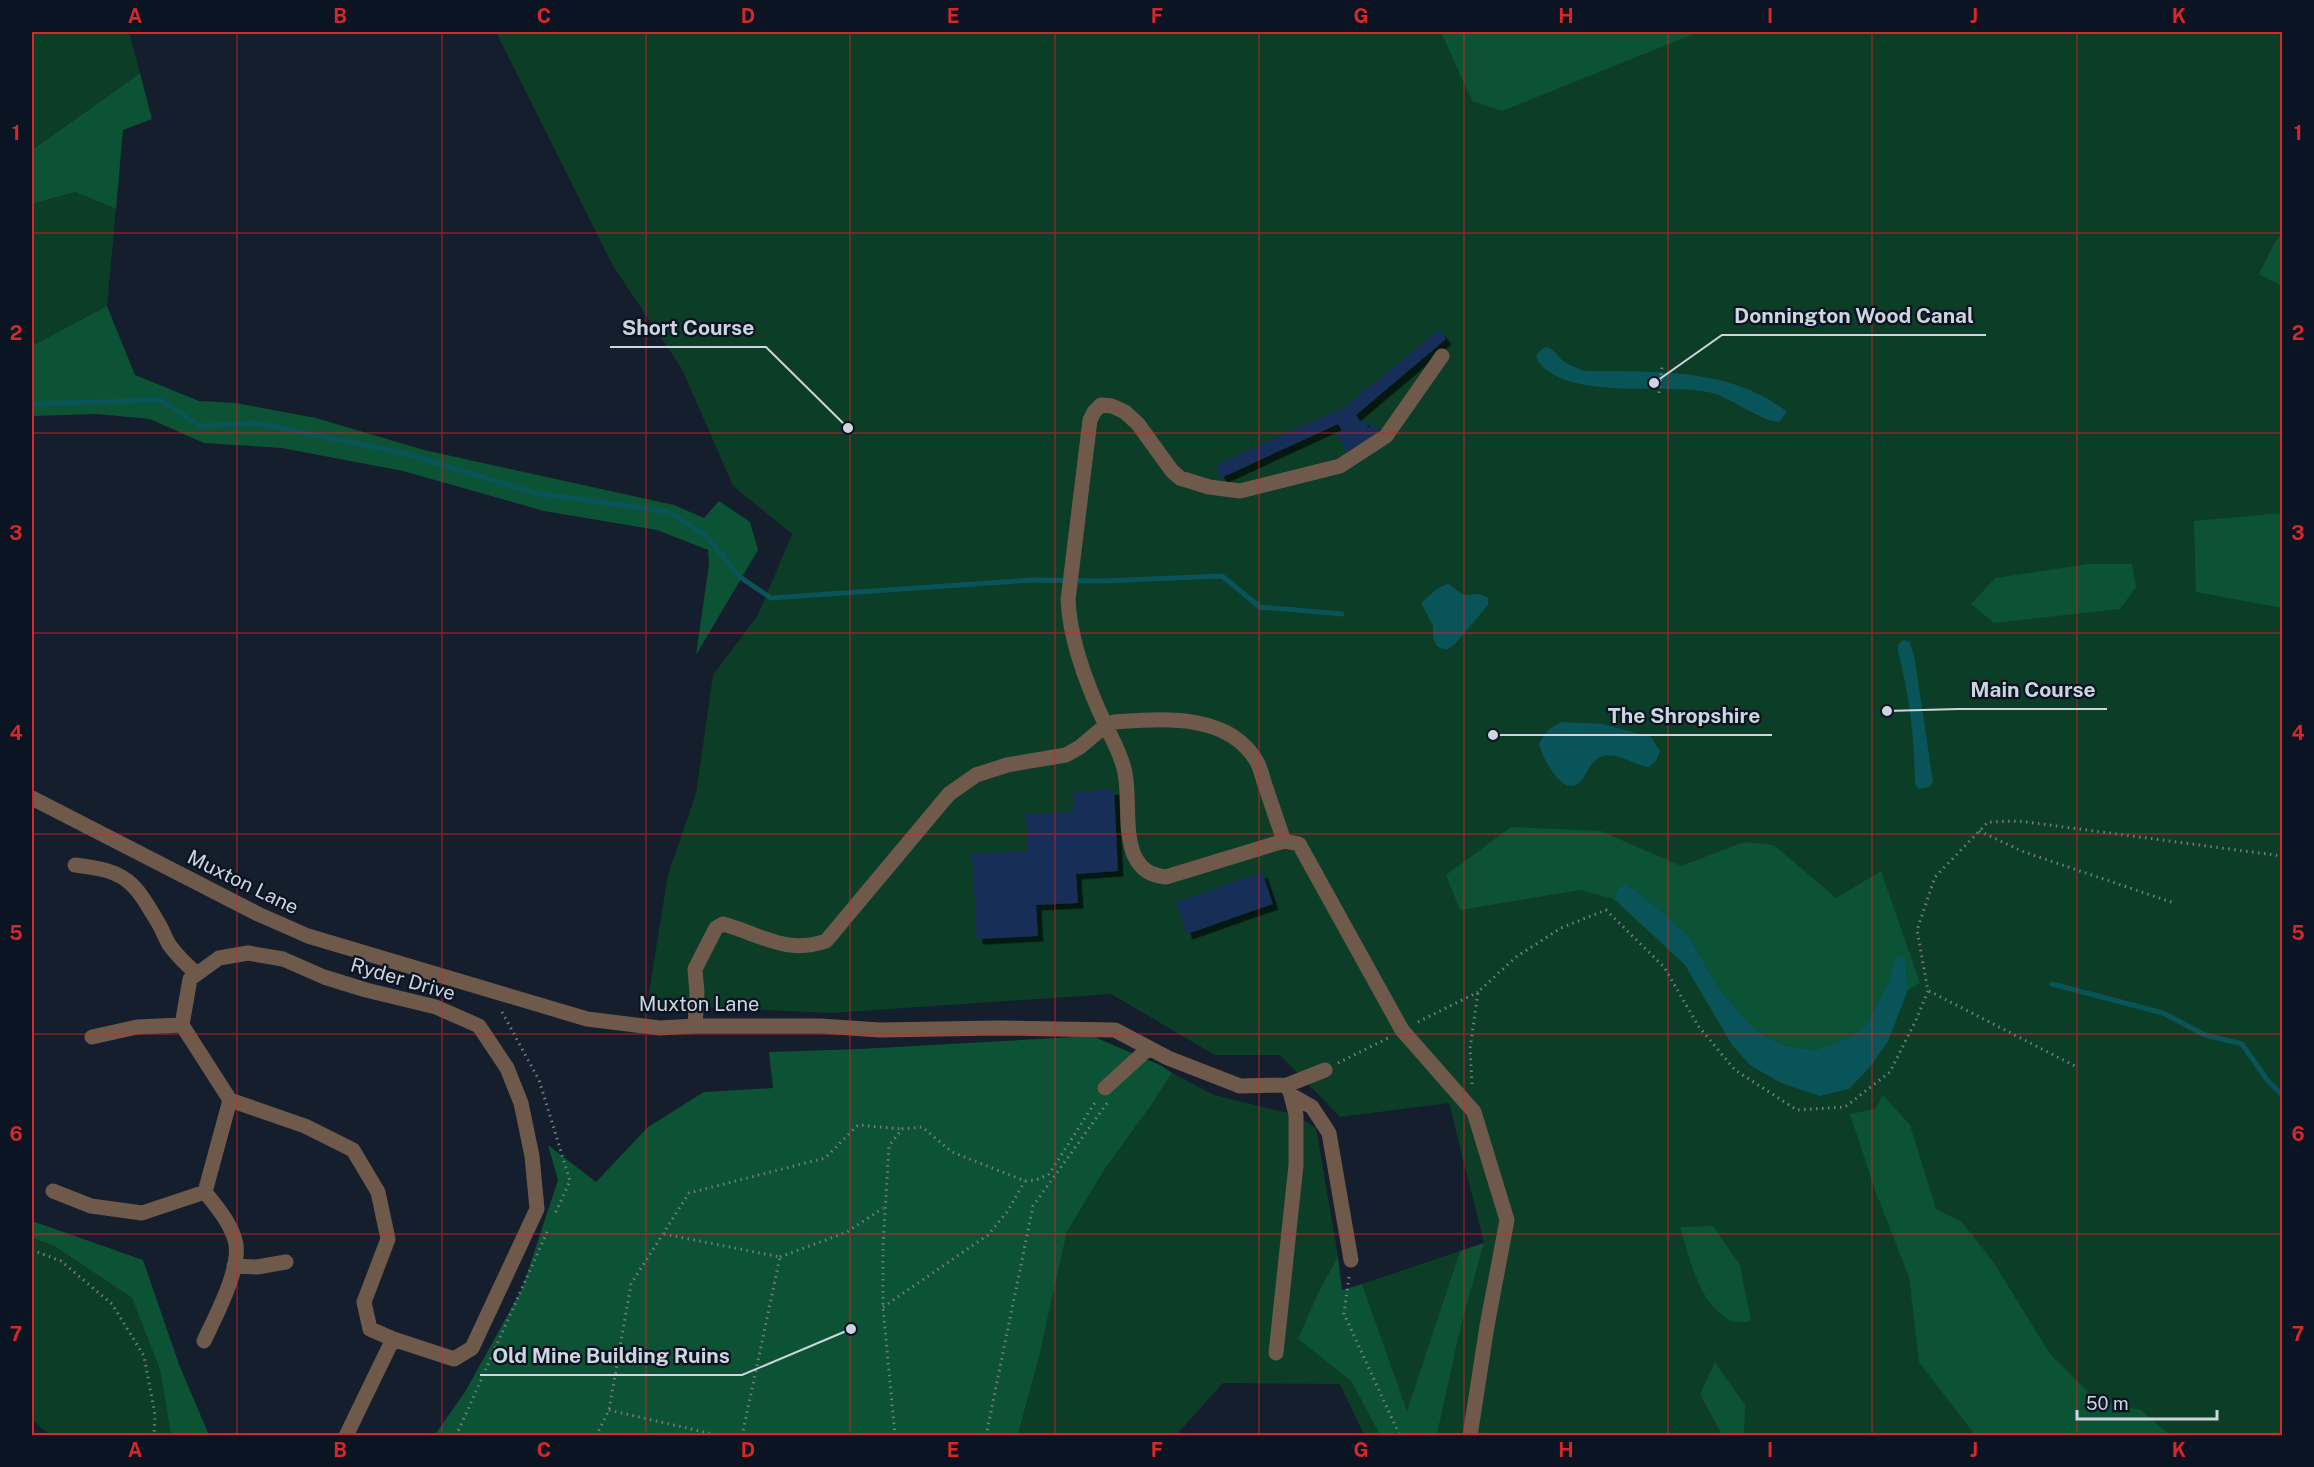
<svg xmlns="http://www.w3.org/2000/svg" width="2314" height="1467" viewBox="0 0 2314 1467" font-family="'Public Sans',sans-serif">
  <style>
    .green { fill: #0c3d27 }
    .forest { fill: #0c5235 }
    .water { fill: #095458 }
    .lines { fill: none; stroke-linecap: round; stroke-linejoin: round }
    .stream { stroke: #095458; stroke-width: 5 }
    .building { fill: #142f59; filter: url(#shadow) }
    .path { stroke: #737b87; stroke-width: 3; stroke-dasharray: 1.5 4.5; stroke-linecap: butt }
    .minor { stroke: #6f594a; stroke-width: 15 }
    .grid { fill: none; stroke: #d62828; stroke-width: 1.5; stroke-opacity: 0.55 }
    .labels { text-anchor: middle; stroke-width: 4.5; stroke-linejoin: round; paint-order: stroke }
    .street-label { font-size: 20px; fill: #ced5df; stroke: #0b1422 }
    .leader { fill: none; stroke: #ced5df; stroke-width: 2 }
    .callout-dot { fill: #ced5df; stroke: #0b1422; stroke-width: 2 }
    .callout-label { font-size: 21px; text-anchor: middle; font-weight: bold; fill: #ced5df; stroke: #0b1422; stroke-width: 4.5; stroke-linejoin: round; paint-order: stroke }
    .neatline { fill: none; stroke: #d62828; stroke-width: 2 }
    .grid-label { font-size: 20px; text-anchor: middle; font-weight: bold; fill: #d62828 }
  </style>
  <defs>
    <filter id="shadow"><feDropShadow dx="5.5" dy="5.5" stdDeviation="0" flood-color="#0009"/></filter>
  </defs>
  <rect width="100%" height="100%" fill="#141e2c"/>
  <!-- green -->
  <path class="green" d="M32 32H129L140 73 32 150Z
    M496 32H2282V1435H1437L1461 1326 1484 1243 1449 1103 1340 1117 1280 1055H1215L1111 994 831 1013 647 1005 668 874 696 794 713 675 758 615 792 534 733 486 682 369 613 266Z
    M75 192 116 209 107 306 32 346V204Z
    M1172 1073 1214 1095 1296 1115 1316 1128 1338 1256 1317 1295 1299 1339 1351 1381 1380 1435H1364L1340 1384 1223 1383 1176 1435 1018 1436 1039 1357 1067 1232 1103 1172 1154 1101Z
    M32 1238 54 1246 132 1298 160 1370 171 1435H50L32 1420Z
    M1460 1251 1407 1412 1362 1284Z"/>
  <!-- forest -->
  <path class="forest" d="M1441 32H1699L1502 111 1472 101Z
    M140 73 152 119 123 130 116 209 75 192 32 204V150Z
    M2282 233V286L2259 274 2276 240Z
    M107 306 135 375 199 401 236 403 316 418 424 450 674 505 704 518 719 501 750 522 758 550 696 655 709 564 708 550 657 530 544 511 403 471 282 448 204 443 150 419 97 414 32 416V346Z
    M2282 513V608L2196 592 2194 521Z
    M2088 564H2132L2136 587 2120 609 1994 623 1971 604 1995 578Z
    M1511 827 1601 831 1681 866 1744 842 1774 845 1836 898 1881 871 1920 983 1908 990 1905 959 1896 955 1889 982 1865 1026 1839 1042 1815 1050 1786 1046 1768 1038 1748 1022 1719 989 1689 936 1649 901 1626 885 1618 888 1614 899 1580 890 1460 910 1446 875Z
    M1092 1036 1160 1065 1172 1073 1154 1101 1103 1172 1067 1232 1039 1357 1018 1435 434 1436 465 1392 522 1289 558 1180 548 1145 596 1182 648 1127 704 1092 773 1088 769 1052 859 1049Z
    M1883 1095 1910 1125 1936 1209 1962 1222 1994 1263 2050 1354 2097 1401 2141 1410 2170 1435H1975L1919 1362 1909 1277 1875 1190 1850 1114 1875 1109Z
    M32 1221 143 1260 180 1367 209 1435H171L160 1370 132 1298 54 1246 32 1238Z
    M1713 1226 1740 1265 1751 1321C1745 1322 1737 1323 1732 1321 1699 1306 1690 1259 1680 1227Z
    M1484 1243 1461 1326 1437 1435H1380L1351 1381 1298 1339 1317 1295 1338 1256 1342 1290 1362 1284 1407 1411 1460 1251Z
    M1715 1362 1745 1405 1744 1435H1722L1700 1394Z"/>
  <!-- water -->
  <path class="water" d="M1545 347C1554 348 1556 354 1562 360 1569 366 1577 368 1586 371 1655 372 1731 367 1787 412L1779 422C1758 420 1734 399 1712 393 1670 382 1558 403 1536 357L1539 352Z
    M1448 584 1464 595 1479 594 1488 598V605L1454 645 1446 650 1437 646 1433 638V626L1421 603 1438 588Z
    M1903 640 1910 642 1915 660 1933 782 1929 787 1919 789 1915 784C1914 735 1910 698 1898 651V645Z
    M1563 722 1603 724 1651 737 1660 751 1656 761 1649 767C1634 766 1621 753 1605 756 1589 759 1589 773 1580 782 1563 799 1542 757 1539 744 1545 732 1551 726 1563 722Z
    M1626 884 1649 901 1689 936 1719 989 1748 1022 1768 1038 1786 1046 1815 1050 1839 1042 1865 1026 1889 982 1896 955 1905 958 1908 990 1888 1041 1871 1066 1849 1089 1819 1096 1779 1082 1750 1065 1732 1045 1685 965 1614 899 1618 888Z"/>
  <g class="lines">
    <!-- stream -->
    <path class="stream" d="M32 404 161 400 200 426 256 423 403 453 535 493 669 512 706 536 740 577 771 598 1032 580 1103 581 1222 576 1260 607 1342 614
      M2052 984 2163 1013 2205 1035 2242 1044 2268 1081 2282 1095"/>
  </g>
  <!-- building -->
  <path class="building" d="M1439 330 1446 339 1356 415 1360 421 1364 420 1368 428 1374 424 1380 432 1347 452 1336 434 1342 431 1338 424 1221 478 1216 465 1344 407Z
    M1114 789 1118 871 1076 874 1078 903 1036 905 1038 936 977 939 972 854 1028 851 1026 814 1073 812V792Z
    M1262 872 1273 904 1187 934 1176 902Z"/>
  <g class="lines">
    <!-- path -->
    <path class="path" d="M1659 393 1662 367
      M1979 831 2024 852 2174 903
      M1929 991 2077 1067
      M502 1012 539 1080 570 1181 554 1216
      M1418 1022 1478 992
      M1338 1063 1388 1038
      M1472 1084 1470 1049 1478 992 1516 957 1561 928 1606 910 1664 967 1699 1027 1735 1070 1797 1110 1845 1107 1890 1072 1916 1020 1928 991 1917 930 1935 877 1988 822 2019 821 2282 856
      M664 1234 780 1257 742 1436
      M32 1250 61 1261 112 1304 144 1356 155 1415 154 1436
      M780 1257 847 1232 883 1208
      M1349 1277 1344 1314 1400 1436
      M883 1307 988 1235 1007 1212 1025 1181
      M609 1410 721 1436
      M456 1436 548 1230
      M596 1436 609 1410 631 1284 689 1193 825 1158 858 1125 902 1129
      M895 1436 883 1307V1246L889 1146 902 1129 922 1127 952 1152 1025 1181 1036 1180 1049 1174 1096 1101
      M986 1436 1033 1206 1107 1103"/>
    <!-- minor -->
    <path class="minor" d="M1442 356 1386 436 1340 466 1240 491 1209 487 1180 478 1172 471 1138 424 1125 412 1112 406 1101 405 1094 412 1090 420 1068 600C1070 642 1088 688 1106 726 1113 741 1122 756 1125 773 1130 799 1124 830 1134 855 1141 870 1150 875 1166 877L1284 841 1299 844 1402 1030 1474 1112 1507 1220 1487 1326 1470 1436
      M32 798 258 914 308 936 587 1019 660 1028 695 1026H820L880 1030 998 1028 1115 1030 1168 1058 1240 1086 1287 1085 1325 1070
      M75 865C129 871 134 882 160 926 164 933 166 941 171 947 178 957 188 966 197 974
      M182 1025 190 979 219 958 248 953 283 959 324 977 366 990 436 1007 479 1026 507 1068 521 1103 532 1156 537 1209 472 1348 454 1359 393 1339 346 1436
      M695 1026 697 993 695 969 716 928 723 924C760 934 786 955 826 941L949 794 976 775 1007 765 1066 755 1080 747 1106 725 1114 722C1162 719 1229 712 1257 762 1261 769 1263 780 1266 788 1272 806 1278 823 1284 841
      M1105 1088 1149 1048
      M1289 1090 1291 1095 1312 1107 1329 1133 1351 1260
      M230 1100 305 1126 353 1150 378 1192 388 1239 364 1302 370 1329 393 1339
      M53 1191 91 1206 142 1213 205 1192 230 1100 182 1025 137 1027 92 1037
      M234 1266 257 1267 286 1262
      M204 1341C215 1317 243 1266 235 1240 230 1222 216 1206 205 1192
      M1276 1353 1296 1165V1115L1291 1095"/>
  </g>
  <!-- grid -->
  <path class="grid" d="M237 32V1436M442 32V1436M646 32V1436M850 32V1436M1055 32V1436M1259 32V1436M1464 32V1436M1668 32V1436M1872 32V1436M2077 32V1436M32 233H2282M32 433H2282M32 633H2282M32 834H2282M32 1034H2282M32 1234H2282"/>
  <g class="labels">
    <!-- street labels -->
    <g class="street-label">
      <text transform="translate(243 882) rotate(26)" y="7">Muxton Lane</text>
      <text transform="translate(403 979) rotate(16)" y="7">Ryder Drive</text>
      <text x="699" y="1011">Muxton Lane</text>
    </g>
  </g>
  <!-- callouts -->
  <path class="leader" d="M1654 383L1722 335H1986M848 428L766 347H610M1887 711L1958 709H2107M1493 735L1596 735H1772M851 1329L742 1375H480"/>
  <g class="callout-dot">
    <circle cx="1654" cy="383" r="6"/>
    <circle cx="848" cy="428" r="6"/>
    <circle cx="1887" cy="711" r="6"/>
    <circle cx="1493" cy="735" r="6"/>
    <circle cx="851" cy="1329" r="6"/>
  </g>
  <g class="callout-label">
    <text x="1854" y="323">Donnington Wood Canal</text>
    <text x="688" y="335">Short Course</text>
    <text x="2033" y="697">Main Course</text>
    <text x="1684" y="723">The Shropshire</text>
    <text x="611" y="1363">Old Mine Building Ruins</text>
  </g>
  <!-- border -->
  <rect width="2314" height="1467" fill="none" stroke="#0b1422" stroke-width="66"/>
  <!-- scale -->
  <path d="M2077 1410v9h140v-9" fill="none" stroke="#ced5df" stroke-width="3"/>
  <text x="2086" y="1410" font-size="18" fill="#ced5df" stroke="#0b1422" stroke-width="4.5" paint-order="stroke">50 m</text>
  <rect x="33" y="33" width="2248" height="1401" class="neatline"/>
  <g class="grid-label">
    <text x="135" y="23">A</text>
    <text x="340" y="23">B</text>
    <text x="544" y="23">C</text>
    <text x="748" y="23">D</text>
    <text x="953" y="23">E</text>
    <text x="1157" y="23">F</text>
    <text x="1361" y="23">G</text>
    <text x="1566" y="23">H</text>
    <text x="1770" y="23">I</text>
    <text x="1974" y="23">J</text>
    <text x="2179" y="23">K</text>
    <text x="16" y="140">1</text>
    <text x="2298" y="140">1</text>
    <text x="16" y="340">2</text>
    <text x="2298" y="340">2</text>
    <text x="16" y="540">3</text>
    <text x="2298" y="540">3</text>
    <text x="16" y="740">4</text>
    <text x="2298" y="740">4</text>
    <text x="16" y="940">5</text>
    <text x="2298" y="940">5</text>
    <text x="16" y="1141">6</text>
    <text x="2298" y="1141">6</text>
    <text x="16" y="1341">7</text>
    <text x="2298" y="1341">7</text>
    <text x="135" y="1457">A</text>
    <text x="340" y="1457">B</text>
    <text x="544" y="1457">C</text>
    <text x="748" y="1457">D</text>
    <text x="953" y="1457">E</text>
    <text x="1157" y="1457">F</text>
    <text x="1361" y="1457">G</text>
    <text x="1566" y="1457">H</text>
    <text x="1770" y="1457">I</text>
    <text x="1974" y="1457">J</text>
    <text x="2179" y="1457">K</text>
  </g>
</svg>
